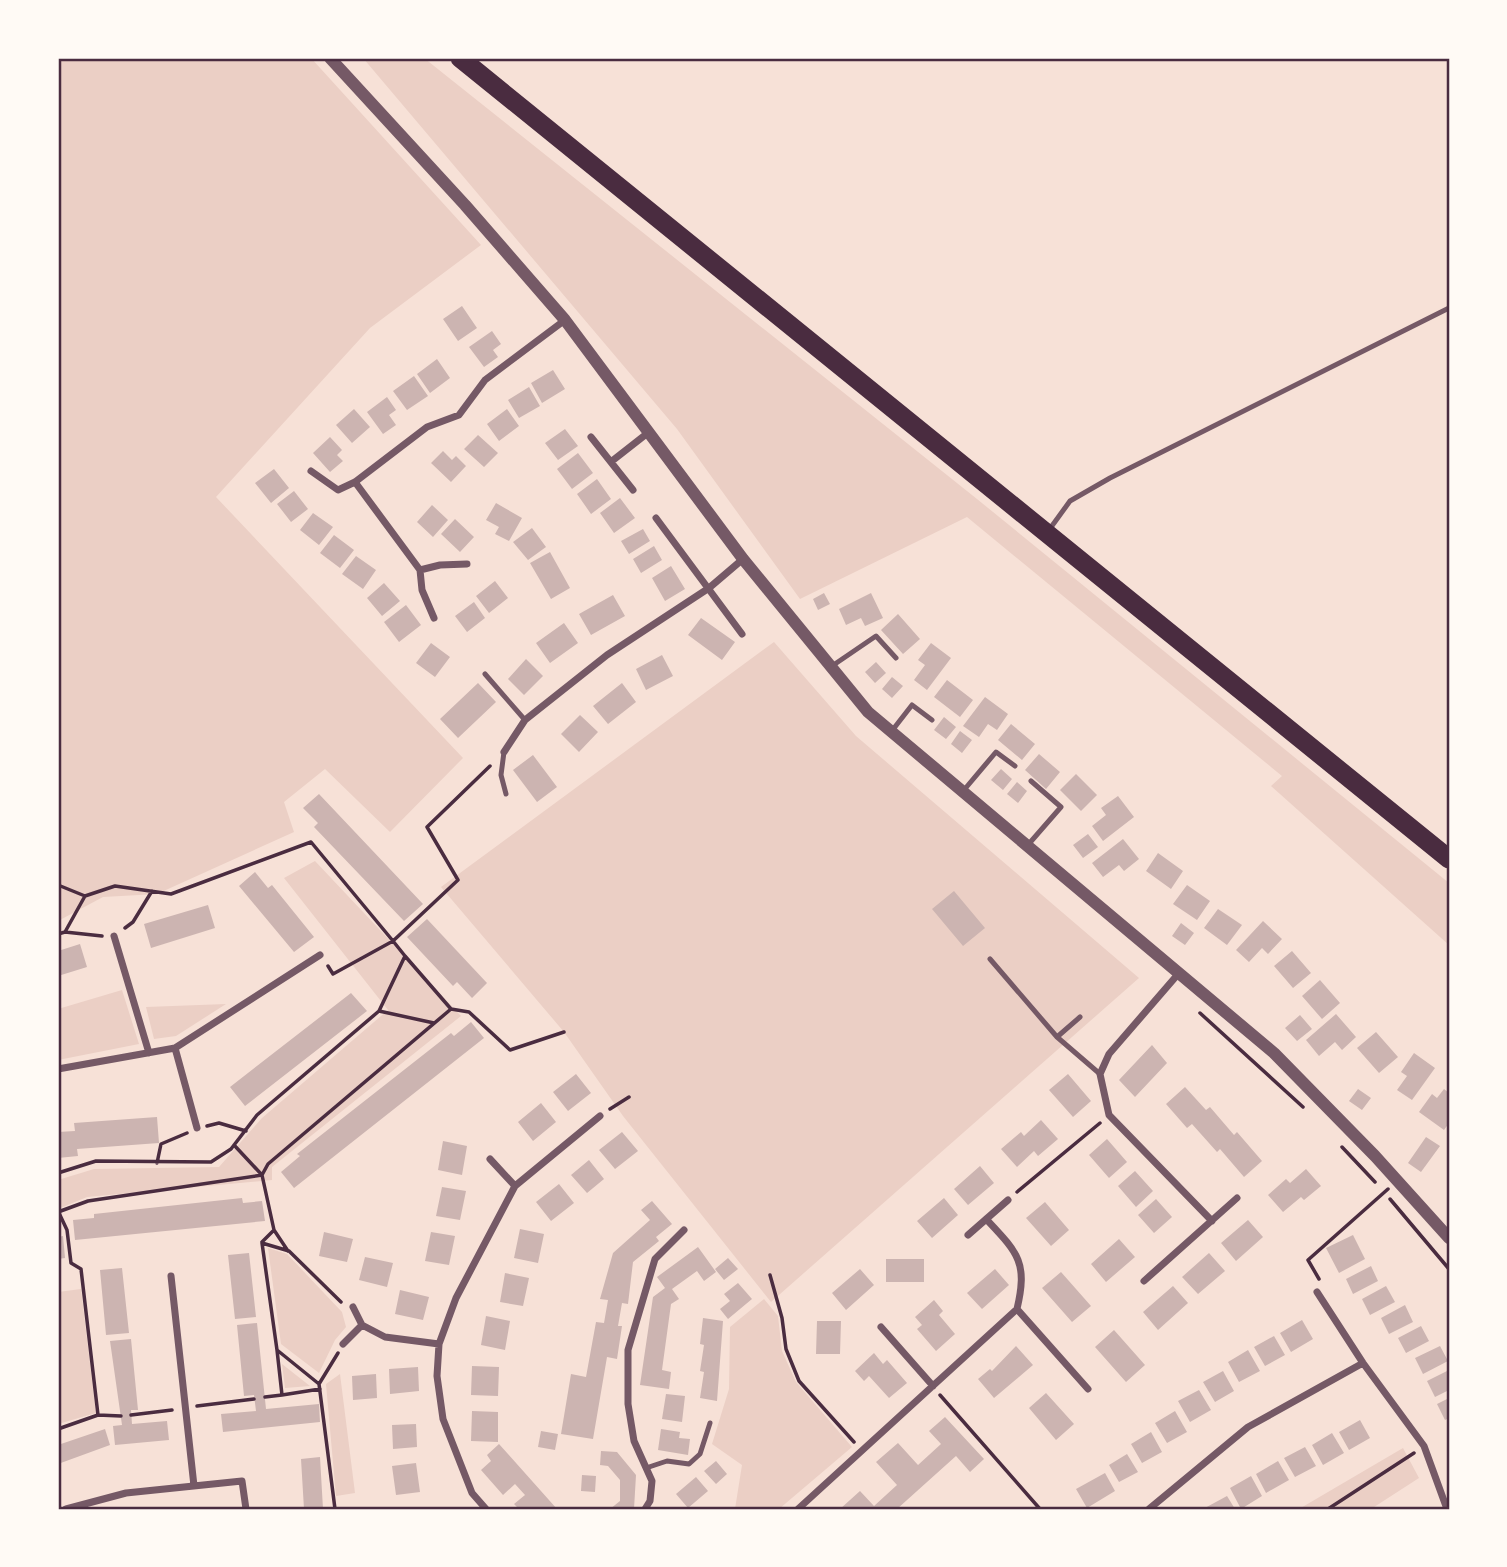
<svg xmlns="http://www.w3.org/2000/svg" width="1507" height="1567" viewBox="0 0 1507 1567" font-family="'PT Sans Narrow',sans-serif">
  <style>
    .green { fill: #ebcfc5 }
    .building { fill: #ccb4b1 }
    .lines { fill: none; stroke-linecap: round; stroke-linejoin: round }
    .path { stroke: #4a2c40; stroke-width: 3.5 }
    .service { stroke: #755966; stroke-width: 5 }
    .minor { stroke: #755966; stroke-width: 7 }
    .tertiary { stroke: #755966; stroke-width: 12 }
    .trunk { stroke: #4a2c40; stroke-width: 19 }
    .neatline { fill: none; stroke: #4a2c40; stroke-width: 2.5 }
  </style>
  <rect width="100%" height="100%" fill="#f7e1d7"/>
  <!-- green -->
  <path class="green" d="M58 58H311L481 245 370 328 216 497 463 758 390 832 325 769 284 802 294 832 157 894 103 897 58 921Z
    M363 58H424L977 499 1449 883V945L1271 786 1282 776 967 517 800 599 677 429Z
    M774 642 856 736 1139 978 771 1302 623 1116 564 1032 441 887Z
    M315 861 461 1016 272 1167V1180L87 1197 58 1209V1180L94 1169 219 1167 262 1118 388 1010 284 878Z
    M122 990 139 1044 58 1060V1009Z
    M226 1004 176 1036 154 1039 146 1007Z
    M268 1248 287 1254 342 1312 346 1327 335 1340 319 1373 281 1344Z
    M81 1289 96 1413 58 1424V1292Z
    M764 1299 778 1316 782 1351 796 1382 852 1447 779 1509H735L742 1465 712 1444 729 1389 730 1327Z
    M282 1364 310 1386 285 1388Z
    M340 1374 355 1493 336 1496 326 1384Z
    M1403 1448 1419 1478 1371 1509H1299Z"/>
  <!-- building -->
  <path class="building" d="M462 306 477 328 458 341 443 319Z
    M492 331 501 344 493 350 498 357 484 367 469 347Z
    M437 359 450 378 430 393 417 374Z
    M553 370 565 389 542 403 531 383Z
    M414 376 428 396 407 410 393 391Z
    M529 387 540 406 519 418 508 400Z
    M387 397 396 410 389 415 396 425 383 434 367 412Z
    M354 409 370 427 352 443 336 425Z
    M507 409 519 426 499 441 487 424Z
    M565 429 578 446 558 460 545 443Z
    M478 435 498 453 484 467 464 449Z
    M330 437 342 450 337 455 343 461 330 472 313 453Z
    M443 451 452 460 456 456 466 466 451 482 431 463Z
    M578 453 593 473 572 489 557 469Z
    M274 469 289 488 271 503 255 483Z
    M597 479 611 499 591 514 577 494Z
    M294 491 308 509 291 522 277 504Z
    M620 498 635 518 614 533 600 513Z
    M496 503 522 518 509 541 495 534 499 527 486 520Z
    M432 505 448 520 433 537 417 522Z
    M313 513 333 527 319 545 300 530Z
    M455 519 474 537 460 552 441 534Z
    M532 528 546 547 528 560 513 542Z
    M643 529 650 541 629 554 621 541Z
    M334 535 354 550 340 568 320 553Z
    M654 546 662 560 641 573 633 559Z
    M550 552 570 588 551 599 530 563Z
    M356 556 376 570 363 589 342 574Z
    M671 566 685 589 665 601 652 578Z
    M495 581 508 598 489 613 476 596Z
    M384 583 400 601 382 616 367 598Z
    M824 593 830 604 818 610 813 599Z
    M871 593 883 618 865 626 861 618 846 625 839 609Z
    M613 595 625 616 591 635 579 614Z
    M474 602 485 618 467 632 455 616Z
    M406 605 421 625 399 642 384 622Z
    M898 614 920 639 903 654 881 630Z
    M701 618 735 642 722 660 688 635Z
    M564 623 578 643 550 663 536 643Z
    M431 643 450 657 435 677 416 663Z
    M931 643 951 658 927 690 914 680 925 665 918 660Z
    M662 655 673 676 646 690 636 669Z
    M526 659 543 676 524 695 508 679Z
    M876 662 886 673 875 683 865 672Z
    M892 677 903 686 892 698 882 689Z
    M947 680 973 700 960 717 934 697Z
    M478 683 496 702 458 738 440 719Z
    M622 683 636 702 608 724 593 706Z
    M985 697 1008 714 997 730 988 724 979 737 963 726Z
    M580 715 598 732 579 752 561 734Z
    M944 717 956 727 946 739 934 730Z
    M1011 724 1035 744 1022 760 998 740Z
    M960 731 972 740 962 753 951 744Z
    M1039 754 1060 772 1046 789 1025 770Z
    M533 755 557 787 537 802 513 770Z
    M1001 769 1012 779 1003 790 991 780Z
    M1076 774 1097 795 1081 811 1060 790Z
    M1017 782 1027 791 1018 803 1007 794Z
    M319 794 423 904 404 921 314 827 318 823 303 808Z
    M1118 796 1134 817 1103 841 1092 826 1106 815 1101 808Z
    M1088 834 1098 847 1083 858 1073 845Z
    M1123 839 1139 859 1124 871 1119 865 1103 877 1092 863Z
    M1158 853 1183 871 1171 889 1146 871Z
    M255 872 268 888 272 885 314 937 294 952 239 886Z
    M1187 885 1210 901 1197 920 1173 904Z
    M954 891 985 928 963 946 932 909Z
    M208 905 215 928 151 948 144 924Z
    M1218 909 1242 925 1227 945 1204 928Z
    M427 919 487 983 472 998 457 982 453 986 407 937Z
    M1263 921 1282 939 1268 954 1262 948 1249 962 1236 950Z
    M1181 923 1194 933 1185 945 1172 936Z
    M80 944 87 967 58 976V951Z
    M1292 951 1311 973 1293 988 1274 966Z
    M1320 980 1340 1003 1322 1019 1302 996Z
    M351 993 367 1011 245 1106 230 1087Z
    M1336 1014 1356 1037 1342 1050 1335 1042 1319 1056 1306 1040Z
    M1300 1015 1312 1029 1297 1041 1285 1028Z
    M471 1022 484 1038 294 1188 281 1172 300 1156 297 1154 451 1033 454 1036Z
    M1376 1032 1398 1057 1379 1073 1357 1048Z
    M1152 1045 1167 1063 1135 1097 1119 1080Z
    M1414 1053 1435 1068 1412 1100 1397 1090 1407 1076 1401 1072Z
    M576 1074 591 1093 568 1111 553 1092Z
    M1068 1074 1091 1101 1073 1117 1049 1090Z
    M1185 1087 1206 1110 1210 1107 1234 1135 1237 1132 1262 1161 1244 1177 1220 1149 1217 1152 1192 1124 1187 1128 1166 1104Z
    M1358 1089 1371 1098 1362 1110 1349 1101Z
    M1444 1089 1449 1093V1123L1444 1130 1419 1112 1432 1094 1437 1098Z
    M541 1103 556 1122 533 1141 518 1122Z
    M157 1117 159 1143 77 1149 78 1156 58 1158V1132L75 1131 74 1123Z
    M1041 1120 1058 1139 1038 1156 1034 1151 1017 1167 1001 1149 1021 1132 1024 1136Z
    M622 1132 638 1151 615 1169 599 1150Z
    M1426 1137 1440 1146 1421 1172 1408 1163Z
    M1107 1139 1127 1162 1109 1178 1089 1155Z
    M443 1141 467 1146 462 1175 438 1170Z
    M589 1160 604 1179 587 1193 571 1175Z
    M980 1166 994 1183 968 1205 954 1189Z
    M1306 1169 1321 1186 1304 1200 1301 1197 1283 1212 1268 1195 1286 1179 1290 1183Z
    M1135 1171 1153 1191 1136 1207 1118 1186Z
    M559 1184 574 1203 551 1221 536 1202Z
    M442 1187 466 1191 460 1220 436 1216Z
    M242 1198 243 1203 262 1201 265 1221 75 1240 73 1220 94 1218V1214Z
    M944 1198 958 1215 932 1238 917 1221Z
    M1156 1199 1172 1217 1154 1233 1138 1215Z
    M652 1201 672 1224 656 1237 659 1241 633 1262 628 1304 622 1303 618 1326H622L617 1359 607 1357 593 1439 561 1434 571 1374 586 1377 596 1322 604 1323 608 1300 600 1299 613 1253 650 1220 641 1210Z
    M1045 1202 1069 1230 1051 1246 1026 1218Z
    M1248 1220 1263 1237 1236 1261 1221 1243Z
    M520 1229 544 1234 538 1263 514 1258Z
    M324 1232 353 1239 347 1262 319 1256Z
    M431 1232 455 1236 449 1265 425 1261Z
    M1353 1235 1365 1259 1339 1273 1326 1248Z
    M63 1236 65 1258 58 1259V1237Z
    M1119 1239 1135 1257 1106 1282 1091 1264Z
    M698 1247 716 1272 704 1281 697 1271 672 1289 679 1299 671 1304 662 1370 671 1372 669 1389 640 1385 653 1297 665 1288 657 1277Z
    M249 1253 256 1317 235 1319 228 1255Z
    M1209 1253 1225 1271 1198 1294 1182 1277Z
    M365 1257 393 1263 387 1287 359 1280Z
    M728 1258 738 1269 724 1280 715 1269Z
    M886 1259H924V1282H886Z
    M1371 1266 1378 1281 1353 1294 1346 1279Z
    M122 1268 129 1333 106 1335 100 1270Z
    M860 1269 874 1285 846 1310 832 1293Z
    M995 1269 1009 1285 982 1309 967 1293Z
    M1061 1272 1091 1306 1072 1322 1042 1288Z
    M505 1273 529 1278 523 1306 500 1302Z
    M738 1283 752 1299 728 1319 720 1309 730 1301 724 1294Z
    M1173 1286 1188 1303 1158 1330 1143 1312Z
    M1386 1286 1395 1302 1370 1315 1362 1299Z
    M400 1290 429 1297 423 1320 395 1314Z
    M934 1300 943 1311 939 1315 955 1334 936 1351 917 1329 922 1325 915 1317Z
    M1405 1305 1413 1322 1389 1334 1381 1318Z
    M486 1316 510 1321 505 1350 481 1345Z
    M703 1318 723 1321 717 1401 700 1398 704 1372 700 1371 704 1345 700 1344Z
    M1302 1320 1313 1339 1291 1352 1280 1333Z
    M817 1321H841L840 1354H816Z
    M257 1323 266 1409 319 1404 320 1422 223 1432 221 1414 256 1411 254 1395 244 1396 237 1325Z
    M1421 1326 1429 1341 1406 1353 1398 1338Z
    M1114 1330 1145 1365 1126 1382 1095 1347Z
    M1274 1336 1285 1355 1265 1366 1254 1347Z
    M131 1339 138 1410H131L132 1424 167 1421 169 1440 115 1445 113 1426 122 1425 110 1341Z
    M1016 1346 1033 1365 994 1398 978 1379 990 1369 992 1371Z
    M1440 1346 1448 1361 1423 1374 1415 1358Z
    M1248 1350 1260 1371 1239 1382 1228 1362Z
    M874 1353 883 1364 887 1360 907 1383 889 1398 869 1376 864 1381 855 1371Z
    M472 1366 499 1367 498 1396 471 1395Z
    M418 1367 419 1391 390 1394 389 1369Z
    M1449 1370V1390L1435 1397 1427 1381Z
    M1223 1371 1234 1391 1215 1402 1203 1382Z
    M376 1374 377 1398 353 1400 352 1376Z
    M1199 1390 1211 1410 1190 1422 1178 1401Z
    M1046 1393 1074 1424 1056 1440 1029 1408Z
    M666 1394 685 1396 682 1422 662 1419Z
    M1449 1398V1418L1445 1420 1437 1404Z
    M472 1411 498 1412V1442L471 1441Z
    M1175 1411 1187 1432 1167 1443 1155 1423Z
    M945 1417 984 1459 970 1472 956 1456 897 1509H840L860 1491 874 1506 897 1485 876 1462 898 1443 918 1465 941 1444 929 1431Z
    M1360 1420 1370 1438 1349 1450 1339 1432Z
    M416 1424 417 1447 393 1449 392 1425Z
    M105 1429 110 1445 58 1464V1445Z
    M661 1429 680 1432 679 1438 690 1439 688 1455 658 1450Z
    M541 1431 558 1434 555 1450 538 1447Z
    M1151 1432 1162 1452 1142 1463 1131 1444Z
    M1332 1433 1344 1453 1323 1465 1312 1445Z
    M499 1444 557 1509H519L514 1504 525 1495 515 1484 503 1495 481 1470 491 1461 487 1455Z
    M1305 1447 1316 1466 1295 1477 1284 1458Z
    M601 1451 617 1452 636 1475 634 1509H610L620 1501V1480L608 1466 600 1465Z
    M1127 1454 1138 1472 1119 1482 1109 1465Z
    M320 1457 323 1509H304L301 1459Z
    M716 1461 727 1474 716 1484 704 1471Z
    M1278 1461 1289 1480 1266 1493 1256 1474Z
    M416 1463 420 1492 396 1495 392 1466Z
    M1105 1473 1115 1491 1087 1508 1076 1489Z
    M582 1475 596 1476 595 1492 581 1491Z
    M1251 1476 1262 1496 1241 1509 1230 1488Z
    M696 1477 708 1491 688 1508 676 1494Z
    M1227 1496 1235 1509H1203Z"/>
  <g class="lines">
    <!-- path -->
    <path class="path" d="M58 885 85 896 115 886 171 894 311 842 393 941 458 880 427 827 490 766
      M125 928 133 922 152 891
      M65 932 102 936
      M58 934 65 932 85 896
      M405 956 451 1009 469 1012 510 1050 564 1032
      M379 1011 434 1023
      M1200 1013 1303 1107
      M610 1109 629 1097
      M207 1126 219 1123 246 1131
      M234 1145 262 1175 274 1230 262 1242
      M1342 1147 1375 1182
      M157 1163 161 1144 187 1133
      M58 1173 96 1161 211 1162 231 1149 257 1115 379 1011 405 956 393 941 333 974 328 966
      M1017 1192 1100 1123
      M1390 1199 1449 1269
      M58 1212 88 1201 262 1175 268 1164 451 1009
      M59 1213 67 1230 71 1263 81 1269 98 1415
      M274 1230 288 1251
      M770 1275 782 1318 786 1349 799 1381 854 1442
      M1319 1279 1308 1260 1388 1189
      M319 1384 277 1350 262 1243 289 1251 341 1302
      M282 1395 320 1389
      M940 1395 1040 1509
      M265 1397 282 1395 277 1350
      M197 1406 254 1399
      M131 1415 172 1410
      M58 1429 98 1415 121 1416
      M335 1509 319 1384 338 1353
      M1328 1509 1414 1453"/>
    <!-- service -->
    <path class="service" d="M1049 530 1070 501 1110 478 1449 308
      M832 666 876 636 896 658
      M485 674 525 720
      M891 732 912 705 932 720
      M504 752 501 775 506 794
      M964 790 996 752 1015 766
      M1027 846 1061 807 1031 781
      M990 959 1057 1037 1100 1074
      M1057 1037 1080 1017
      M646 1468 667 1461 689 1464 700 1454 710 1423"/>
    <!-- minor -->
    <path class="minor" d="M591 437 633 490
      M612 461 649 432
      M311 471 338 490 355 482 427 427 459 415 485 380 565 320
      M355 482 420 570
      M656 518 742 634
      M434 618 422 590 420 570 440 565 467 564
      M504 752 525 720 607 655 709 588 743 559
      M114 936 149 1053
      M1179 973 1109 1054 1100 1074 1109 1115 1212 1221
      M175 1048 197 1128
      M58 1069 175 1048 320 955
      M490 1159 515 1186
      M968 1235 1008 1200
      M171 1276 194 1486
      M1144 1281 1237 1198
      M1317 1292 1363 1363 1424 1446 1447 1509
      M1017 1309 1088 1389
      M362 1325 385 1337 439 1344
      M881 1327 933 1386
      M343 1344 362 1325 353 1307
      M66 1509 126 1493 242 1481 246 1509
      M486 1509 472 1493 443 1419 437 1376 439 1344 456 1298 515 1186 600 1116
      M645 1509 650 1501 652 1481 634 1441 628 1404V1350L655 1259 684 1230
      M798 1509 1017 1309C1028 1262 1018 1253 986 1219
      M1149 1509 1248 1427 1363 1363"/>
    <!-- tertiary -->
    <path class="tertiary" d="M330 58 465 205 565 320 743 559 868 712 1274 1053 1375 1156 1449 1238"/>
    <!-- trunk -->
    <path class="trunk" d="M460 58 1449 859"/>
  </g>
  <!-- border -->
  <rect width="1507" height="1567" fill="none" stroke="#fffaf5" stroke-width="119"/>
  <rect x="60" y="60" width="1388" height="1448" class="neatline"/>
</svg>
